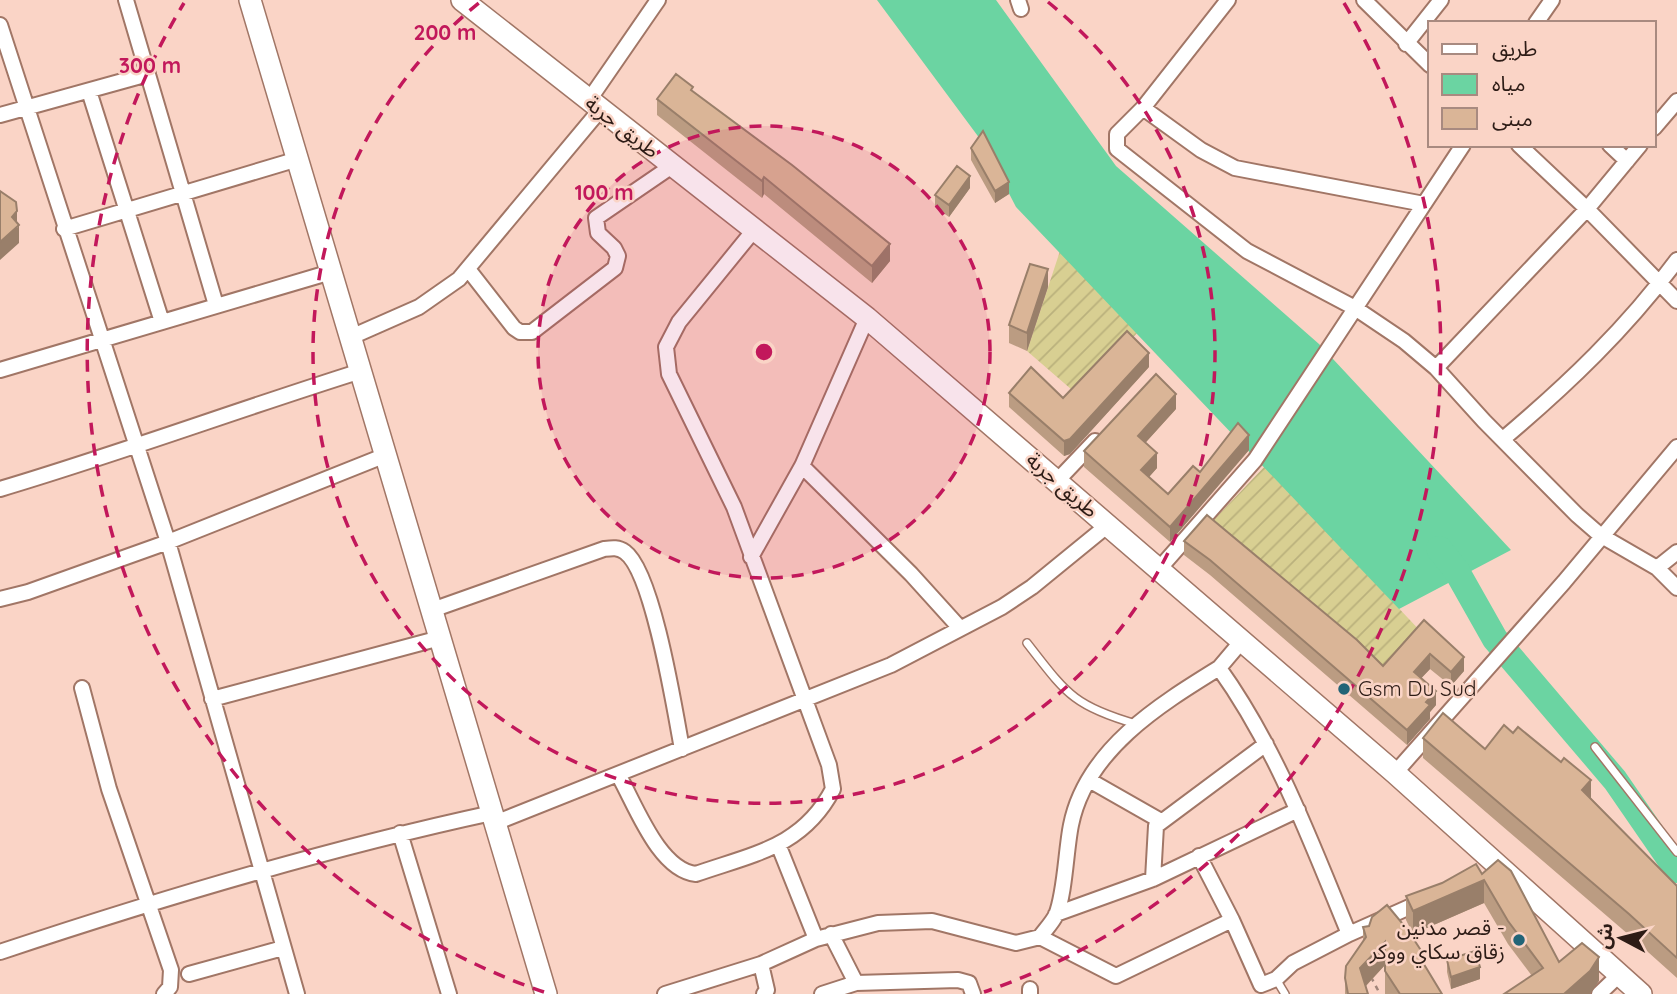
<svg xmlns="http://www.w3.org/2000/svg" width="1677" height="994" viewBox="0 0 1677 994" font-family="Quicksand,'Noto Sans Arabic',sans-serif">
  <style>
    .garden { fill: url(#garden-furrows) }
    .water { fill: #6bd4a2 }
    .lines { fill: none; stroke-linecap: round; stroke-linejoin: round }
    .river { stroke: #6bd4a2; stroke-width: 26 }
    .service-casing { stroke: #a17666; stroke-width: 10 }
    .minor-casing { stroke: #a17666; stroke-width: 18 }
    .secondary-casing { stroke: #a17666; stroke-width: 24 }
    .path { stroke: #a18479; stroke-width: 2.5; stroke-dasharray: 5 5; stroke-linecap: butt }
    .service { stroke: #fff; stroke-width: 7 }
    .minor { stroke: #fff; stroke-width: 14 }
    .secondary { stroke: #fff; stroke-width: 21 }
    .wall { fill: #bb9c82 }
    .shaded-wall { fill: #997f6a }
    .building { fill: #dab597; stroke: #997f6a; stroke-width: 2 }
    .ring { fill: none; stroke: #c2185b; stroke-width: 3.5; stroke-dasharray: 12 9 }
    .poi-dot { fill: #226477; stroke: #fad4c6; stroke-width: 2.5 }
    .labels { text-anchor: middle; stroke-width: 5; stroke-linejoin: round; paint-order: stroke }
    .street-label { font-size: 21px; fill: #2d1c16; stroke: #fad4c6 }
    .poi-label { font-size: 21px; fill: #2d1c16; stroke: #fad4c6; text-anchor: start }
    .centre { fill: #c2185b; stroke: #fad4c6; stroke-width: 3.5 }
    .ring-label { font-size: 21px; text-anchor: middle; font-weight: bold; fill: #c2185b; stroke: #fad4c6; stroke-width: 5; stroke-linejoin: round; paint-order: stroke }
  </style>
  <defs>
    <pattern id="garden-furrows" width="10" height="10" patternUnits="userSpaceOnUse" patternTransform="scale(1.75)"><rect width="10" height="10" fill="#d8cf92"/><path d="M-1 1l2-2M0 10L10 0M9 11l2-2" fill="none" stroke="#bab17d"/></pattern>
  </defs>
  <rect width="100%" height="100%" fill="#fad4c6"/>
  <!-- garden -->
  <path class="garden" d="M1060 251 1138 332 1079 396 1027 351Z
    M1265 466 1424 635 1391 672 1206 528Z"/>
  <!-- water -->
  <path class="water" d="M877 0H996L1116 166 1319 344 1511 550 1399 609 1016 207 983 143Z"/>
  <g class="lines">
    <!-- river -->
    <path class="river" d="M1439 549 1456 570 1495 639 1615 780 1677 870"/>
    <defs>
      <path id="service" d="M1027 643C1066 693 1073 706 1136 724
        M1595 747 1677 852
        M1276 979 1285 994"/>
      <path id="minor" d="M126 0 216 305
        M1018 0 1021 9
        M1228 0 1143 108 1117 134V149L1247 251 1355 308 1404 341 1436 368 1484 421 1577 515 1600 535 1657 568 1677 588
        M1364 0 1430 65
        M1536 23 1552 0
        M0 25 168 542 297 994
        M1406 44 1441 0
        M89 91 162 322
        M589 100 658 0
        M1143 108 1201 150 1235 168 1424 204
        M0 115 148 74
        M1654 128 1677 101
        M1519 145 1587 209 1677 301
        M1610 145 1627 161
        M64 229 298 159
        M468 269 514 328 520 332H532L615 268 618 256 614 248 598 233 596 218 672 166
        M351 337 419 307 459 279 600 110
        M1436 368 1587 209 1640 145
        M0 370 331 272
        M1503 439C1567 385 1627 328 1677 260
        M802 466 911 574 959 627
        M1057 481 1095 441
        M0 489C121 453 240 409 361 371
        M751 557 802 466 867 318
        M1657 568 1677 552
        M1159 569 1255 460 1463 145
        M0 599 28 592 168 542 386 455
        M432 610 604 549C612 548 618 547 625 552 653 572 675 711 682 749
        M1241 642 1219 668C1277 749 1311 842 1349 934L1423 901
        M82 688 109 789 171 970 170 987 164 994
        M212 699 440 638
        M1395 773 1564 582 1677 447
        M619 776C636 806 659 870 696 874 753 854 803 847 833 789L829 765 734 507 669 374 666 347 679 322 754 230
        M1089 780 1161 821
        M495 823 891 665 1002 607 1032 587 1108 525
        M400 833 449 994
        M778 844 816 939
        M1153 879 1156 826 1266 744
        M1056 914 1153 879 1298 810
        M1232 920 1261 985 1276 979 1293 963 1349 934
        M831 934 856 983
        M1040 937 1116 976 1232 920 1199 856
        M0 952C162 898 325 849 492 813
        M761 964 767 990 764 994
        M189 974 283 948
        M1030 989V994
        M665 994 761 964 816 939 878 923 932 921 1016 943 1040 937C1045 930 1052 923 1056 915 1065 894 1066 849 1071 825 1086 750 1159 705 1219 668
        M822 994 856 983 958 980 969 983 973 994
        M1599 994 1619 975"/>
      <path id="secondary" d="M250 0 546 994
        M462 0 867 318 1395 773 1641 994"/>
    </defs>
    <!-- service casing -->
    <use href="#service" class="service-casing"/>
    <!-- minor casing -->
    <use href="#minor" class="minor-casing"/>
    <!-- secondary casing -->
    <use href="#secondary" class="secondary-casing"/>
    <!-- path -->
    <path class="path" d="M1371 977 1380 994"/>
    <!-- service -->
    <use href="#service" class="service"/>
    <!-- minor -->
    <use href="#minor" class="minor"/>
    <!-- secondary -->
    <use href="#secondary" class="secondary"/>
  </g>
  <!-- wall -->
  <path class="wall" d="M693 92 890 261 872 283 764 194 762 198 657 115V99Z
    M971 148 1009 194 995 203 971 160Z
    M970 188 949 217 935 207V195Z
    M1048 287 1027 351 1009 343V325Z
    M1149 367 1070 454 1064 456 1009 407V393L1063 398Z
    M1176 409 1145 443 1157 468 1149 477 1168 494 1200 472 1249 450 1170 542 1084 467V451Z
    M1184 541 1383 666 1424 620 1464 671 1451 686 1430 669 1421 678 1436 705 1430 712V719L1407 745 1210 575 1184 555Z
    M1423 738 1485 749 1591 798 1677 886V978L1629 935 1423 758Z
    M1482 874 1559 962 1599 981 1532 976 1508 944 1484 903 1413 934 1406 920V896Z
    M1363 927 1426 967 1442 994H1385V965L1366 986 1368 994H1345V978L1363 942Z
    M1447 960 1480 979 1451 989 1447 972Z"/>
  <!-- shaded-wall -->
  <path class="shaded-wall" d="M970 176V188L949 217V205Z
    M764 177V194L762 198V181Z
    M1009 182V194L995 203V191Z
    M17 211V228L19 225V243L0 260V242L12 217Z
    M890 244V261L872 283V266Z
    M1048 269V287L1027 351V333Z
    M1149 353V367L1070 454 1064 456V441Z
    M1176 394V409L1138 451V436Z
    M1249 435V450L1170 542V527Z
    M1157 453V468L1141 486V470Z
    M1430 654V669L1414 686V672Z
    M1464 657V671L1451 686V672Z
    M1436 691V705L1430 712V719L1407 745V730L1426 702Z
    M1591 780V801L1582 790Z
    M1484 880V903L1413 934V911Z
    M1385 942V965L1360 992V968Z
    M1599 957V981L1590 994H1564Z
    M1480 967V979L1451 989V977Z"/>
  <!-- building -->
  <path class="building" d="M676 74 693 87 691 90 792 165 890 244 872 266 764 177 762 181 657 99Z
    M983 131 1009 182 995 191 971 148Z
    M957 166 970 176 949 205 935 195Z
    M0 191 16 202 17 211 12 217 19 225 0 242Z
    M1030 264 1048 269 1027 333 1009 325Z
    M1127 331 1149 353 1070 439 1064 441 1009 393 1031 367 1063 398Z
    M1156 374 1176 394 1138 436 1157 453 1141 470 1168 494 1193 466 1200 472 1238 423 1249 435 1170 527 1084 451Z
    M1207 515 1357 640 1383 666 1424 620 1464 657 1451 672 1430 654 1414 672 1436 691 1426 702 1430 705 1407 730 1210 560 1184 541Z
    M1443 713 1485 749 1504 725 1513 733 1518 727 1561 762 1564 758 1591 780 1582 790 1677 886V958L1629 914 1423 738Z
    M1498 860 1511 871 1559 962 1582 943 1599 957 1590 971 1564 994H1504L1543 968 1508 921 1484 880 1413 911 1406 896 1442 883 1476 864 1482 874Z
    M1387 905 1407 929 1426 958 1422 961 1442 994H1400L1385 971V942L1360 968 1368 994H1348L1345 978 1346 966 1366 937 1363 927 1369 926 1372 917Z
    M1475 951 1480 967 1451 977 1447 960Z"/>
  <!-- distance rings -->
  <circle cx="764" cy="352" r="226" fill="#c2185b" fill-opacity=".12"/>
  <g class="ring">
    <circle cx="764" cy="352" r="226"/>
    <path d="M1048 2A451 451 0 1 1 480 2"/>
    <path d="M544 992A677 677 0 0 1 184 3M1344 3A677 677 0 0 1 984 992"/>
  </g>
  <!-- markers -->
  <g class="poi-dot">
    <circle cx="1344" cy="689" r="7"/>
    <circle cx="1519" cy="940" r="7"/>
  </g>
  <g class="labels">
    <!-- street labels -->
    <g class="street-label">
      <text transform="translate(622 127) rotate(38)" y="7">طريق جربة</text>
      <text transform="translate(1062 485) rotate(41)" y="7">طريق جربة</text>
    </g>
    <!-- poi labels -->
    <g class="poi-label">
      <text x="1358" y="696">Gsm Du Sud</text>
      <text x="1505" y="935" text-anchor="end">قصر مدنين -<tspan x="1505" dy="24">زقاق سكاي ووكر</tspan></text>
    </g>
  </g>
  <circle cx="764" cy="352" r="10" class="centre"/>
  <g class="ring-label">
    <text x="445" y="40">200 m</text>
    <text x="150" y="73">300 m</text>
    <text x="604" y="200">100 m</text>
  </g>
  <!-- legend -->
  <rect x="1428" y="21" width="228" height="126" fill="#fad4c6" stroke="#a88a80" stroke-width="2"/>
  <rect x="1442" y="44" width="35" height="10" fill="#ffffff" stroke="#a88a80" stroke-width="2"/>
  <text x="1492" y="56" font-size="21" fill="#2d1c16">طريق</text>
  <rect x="1442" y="74" width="35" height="21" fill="#6bd4a2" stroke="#a88a80" stroke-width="2"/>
  <text x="1492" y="91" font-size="21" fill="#2d1c16">مياه</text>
  <rect x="1442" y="108" width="35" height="21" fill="#dab597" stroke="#a88a80" stroke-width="2"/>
  <text x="1492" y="126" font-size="21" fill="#2d1c16">مبنى</text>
  <!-- north arrow -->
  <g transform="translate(1621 938) rotate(277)" stroke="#fad4c6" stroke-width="5" paint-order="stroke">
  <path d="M0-5L12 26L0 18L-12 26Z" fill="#2d1c16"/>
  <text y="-10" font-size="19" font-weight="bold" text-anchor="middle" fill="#2d1c16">ش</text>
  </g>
</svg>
